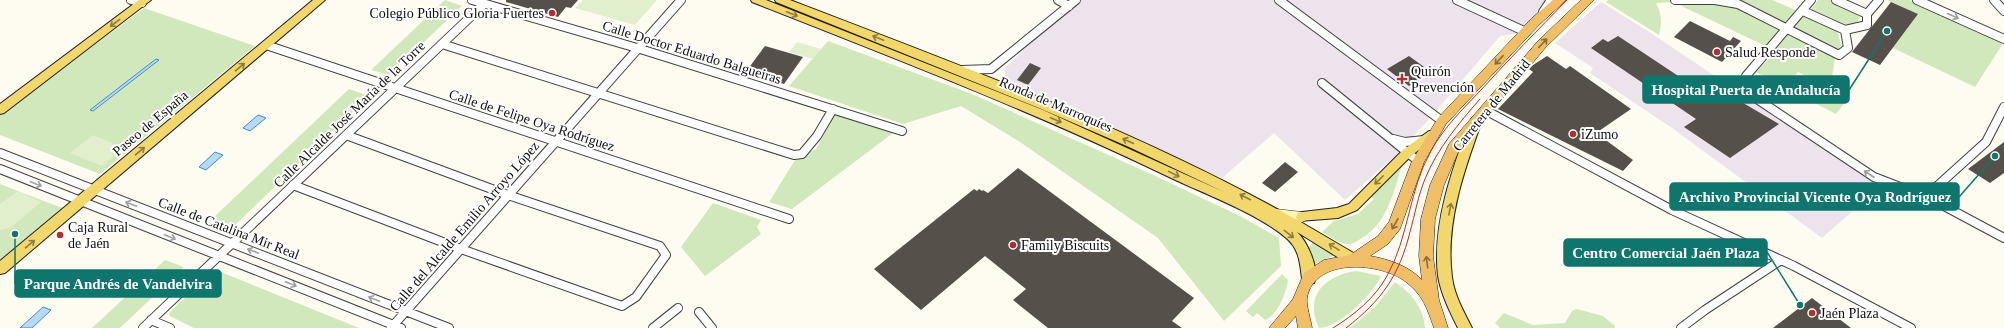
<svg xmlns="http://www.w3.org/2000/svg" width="2004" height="328" viewBox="0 0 2004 328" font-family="Georgia,serif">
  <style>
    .industrial { fill: #ece3ec }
    .green { fill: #d0e8bb }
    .pitch { fill: #e2efcc }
    .water { fill: #b7daf3; stroke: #418cc7 }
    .building { fill: #56504b }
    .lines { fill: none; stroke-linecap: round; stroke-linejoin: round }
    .minor-casing { stroke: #414141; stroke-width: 10 }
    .secondary-casing { stroke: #303030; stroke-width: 1 }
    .primary-casing { stroke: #1f1f1f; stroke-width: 2 }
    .trunk-casing { stroke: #1f1f1f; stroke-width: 1 }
    .minor { stroke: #fff; stroke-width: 8 }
    .secondary { fill: #fbf6ae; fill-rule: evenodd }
    .primary { fill: #f2d76c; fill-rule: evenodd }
    .trunk { fill: #f0be66; fill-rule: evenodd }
    .tram { stroke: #b82c2d; stroke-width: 1 }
    .oneway { stroke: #8b7d42 }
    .oneway2 { stroke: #9f9f9f }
    .oneway3 { stroke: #8a6f3e }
    .poi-dot { fill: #b82c2d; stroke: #fff; stroke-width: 1.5 }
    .labels { text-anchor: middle; stroke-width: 4; stroke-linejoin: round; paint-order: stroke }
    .poi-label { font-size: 14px; fill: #0e0e0e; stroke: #fff; text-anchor: start }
    .street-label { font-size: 14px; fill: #0e0e0e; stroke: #fff }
    .leader { fill: none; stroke: #0f766e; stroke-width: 1.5 }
    .callout-dot { fill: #0f766e; stroke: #fff; stroke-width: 1.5 }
    .callout { fill: #0f766e; stroke: #0f766e; stroke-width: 1.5 }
    .callout-label { font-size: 15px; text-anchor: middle; font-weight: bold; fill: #fff }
  </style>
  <rect width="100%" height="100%" fill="#fefcf0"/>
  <!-- industrial -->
  <path class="industrial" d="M1059 0H1553L1526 32 1500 36 1429 119 1394 157 1345 200 1274 133 1222 178 1007 83 1004 69 1069 6Z
    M1601 2 1648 31 1880 187 1822 238 1672 128 1590 73 1593 68 1555 43Z"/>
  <!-- green -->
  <path class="green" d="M445 0 462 6 389 75 371 70Z
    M1608 0H1772L1807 15 1818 0H1830L1861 15 1857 23 1837 29 1841 45 1835 57 1832 79 1851 89 1849 97 1836 114 1801 96 1814 80 1798 72 1790 81 1786 79 1782 83 1784 87 1756 72 1776 51 1673 2 1656 3C1662 15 1662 22 1659 35L1606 2Z
    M1887 0H1910L2003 42 2002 45 1975 87 1893 48 1918 14Z
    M144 8 255 46 100 174 0 135V115Z
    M828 41 972 94 1151 174 1240 216 1279 238 1281 266 1224 321 1158 238 1020 142 961 106 903 124 789 86Z
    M349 89 369 96 233 227 212 219Z
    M836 112 878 126 893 133 792 209 769 202 795 160 816 149Z
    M1404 160C1394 188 1389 222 1362 238 1357 241 1353 244 1348 244 1339 244 1329 236 1322 232L1334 221 1358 214 1374 199 1371 197Z
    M0 184 62 208 0 260Z
    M713 203 761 220 757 227 761 234 705 276 681 247Z
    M1315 240 1337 254 1313 265 1308 248Z
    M165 260 184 267 120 328H92Z
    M216 271 221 272 359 328H194L170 316 169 313 210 274Z
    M1356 271 1381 276C1373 294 1339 328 1319 328 1304 296 1324 276 1356 271Z
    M1282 274 1288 280C1286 293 1278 315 1265 320L1257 313 1253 317 1246 311Z
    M1395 282C1411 293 1424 308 1425 328H1350L1374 308Z
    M1577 309 1603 316 1615 326V328H1500L1495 323 1504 313 1533 325 1565 323 1572 311Z"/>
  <!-- pitch -->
  <path class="pitch" d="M583 0H657L635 25 575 8Z
    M797 42 821 49 813 59 789 52Z
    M93 135 124 148 102 166 70 153Z
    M18 191 41 202 10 228 0 230V204Z"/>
  <!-- water -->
  <path class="water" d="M156 59 159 60 93 111 90 110Z
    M258 115 266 118 250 131 243 128Z
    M215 152 223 155 206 170 199 167Z
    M43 307 51 310 32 328H20Z"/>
  <!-- building -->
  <path class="building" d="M506 0H578L571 8 566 7 558 17 506 2Z
    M1891 2 1918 14 1880 65 1852 52Z
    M1690 21 1730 41 1733 37 1741 41 1722 62 1674 37Z
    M1618 36 1719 103 1733 97 1779 124 1730 158 1684 127 1696 119 1591 48 1603 39 1608 42Z
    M765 46 803 57 784 84 747 73 749 69H748Z
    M1409 56 1431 72 1409 86 1387 69Z
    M1547 56 1566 69 1570 66 1631 109 1596 133 1633 160 1623 171 1498 109 1533 72 1529 69 1533 65Z
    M1030 63 1041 68 1028 85 1017 80Z
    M2004 142V173L1990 183 1968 169Z
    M1285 162 1298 172 1275 192 1262 183Z
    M1018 168 1194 298 1172 321 1182 328H1048L1013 300 1026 289 985 256 921 310 874 269 974 189 977 191 979 189 982 191 983 190 988 193Z
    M1812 298 1851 328H1773Z"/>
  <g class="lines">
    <defs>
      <path id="minor" d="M131 0 142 3
        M472 0 637 48 902 131
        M1058 0 1069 6
        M1279 0 1442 121
        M1457 0 1526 32
        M1675 0H1715L1738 4 1839 55 1848 48 1845 30 1867 25V14L1879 0
        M1811 0 1746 76 1747 85 1757 99 1874 177 1931 199 2004 238
        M1836 0 1867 14
        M1917 0 2004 39
        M1994 0 2004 11
        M1803 11 1845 30
        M1543 12 1551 0
        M442 44 794 155 802 154 817 136 833 109
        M266 45 789 219
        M962 70 991 69 1076 0
        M1322 83 1418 161
        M1485 110 1672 210 1794 266 1911 328
        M1393 139 1405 142 1424 140
        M0 153 449 328
        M0 169 401 328
        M293 185 461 249 622 306 636 297 666 255 660 246 508 195 346 135
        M1931 199 1934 189 1986 142 2004 107
        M699 312 712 328
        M151 320 170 328
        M143 328 484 4
        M391 328 681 0
        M653 328 678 308
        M1681 328 1705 310 1781 260"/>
      <path id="secondary" d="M1276 209 1302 212 1306 214 1308 217 1306 220 1302 222 1276 219 1272 217 1270 214 1272 211Z"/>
      <path id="primary" d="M139 0H151L4 113 0 114V104Z
        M313 0H325L5 273 0 274V261Z
        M751 0H766L1043 110 1224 192 1129 147 1039 108 776 2 775 0H790C962 66 1137 130 1297 220L1296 217 1298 213 1302 212 1337 208 1349 204 1403 150 1429 131H1437L1439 134 1411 156 1357 210 1338 218 1299 221 1357 255 1358 259 1357 263 1352 264 1347 263 1297 232C1307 241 1320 269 1314 283L1309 284 1304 283 1302 279C1300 262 1299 248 1285 237 1255 212 1202 193 1167 176 1032 111 892 57 752 2Z
        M1476 117 1480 118 1482 121C1464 170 1445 224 1452 277 1454 295 1464 312 1472 328H1458C1450 312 1441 294 1438 276 1432 224 1452 170 1470 121L1472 118Z"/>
      <path id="trunk" d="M1553 0H1566L1539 25 1446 124 1424 162 1400 229 1388 244 1370 256C1388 259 1409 266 1422 280L1419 256 1421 219 1430 185 1449 144 1538 41 1581 0H1594L1546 47 1459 150 1444 185 1435 219 1433 256 1439 300 1448 328H1434C1427 308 1423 295 1406 282 1381 262 1314 257 1307 298 1306 306 1311 320 1312 328H1298L1296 316 1285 328H1269L1293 299 1304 273 1324 260 1350 255 1378 236 1389 222 1412 161 1438 118 1531 19Z"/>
    </defs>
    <!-- minor casing -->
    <use href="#minor" class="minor-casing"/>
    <!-- secondary casing -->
    <use href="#secondary" class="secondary-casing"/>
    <!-- primary casing -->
    <use href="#primary" class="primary-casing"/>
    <!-- trunk casing -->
    <use href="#trunk" class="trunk-casing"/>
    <!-- minor -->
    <use href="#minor" class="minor"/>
    <!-- secondary -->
    <use href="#secondary" class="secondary"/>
    <!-- primary -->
    <use href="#primary" class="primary"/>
    <!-- trunk -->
    <use href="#trunk" class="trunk"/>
    <!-- tram -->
    <path class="tram" d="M1333 328C1354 315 1375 298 1387 276 1409 237 1409 189 1431 151 1444 127 1463 109 1481 90 1509 59 1538 30 1567 0
      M1346 328C1382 300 1399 276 1410 232 1415 214 1418 196 1425 179 1437 149 1459 123 1480 99"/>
  </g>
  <!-- one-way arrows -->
  <defs><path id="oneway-shaft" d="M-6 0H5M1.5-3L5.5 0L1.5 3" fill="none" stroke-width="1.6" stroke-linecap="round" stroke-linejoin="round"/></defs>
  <g class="oneway">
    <use href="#oneway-shaft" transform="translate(792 14) rotate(21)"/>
    <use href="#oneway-shaft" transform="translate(115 23) rotate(143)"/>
    <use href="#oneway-shaft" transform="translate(878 38) rotate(-158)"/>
    <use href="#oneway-shaft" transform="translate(240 67) rotate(-40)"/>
    <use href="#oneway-shaft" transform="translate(1056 120) rotate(23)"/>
    <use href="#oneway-shaft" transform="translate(1128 141) rotate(-156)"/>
    <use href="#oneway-shaft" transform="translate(140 151) rotate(-40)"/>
    <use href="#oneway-shaft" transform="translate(1174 174) rotate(26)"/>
    <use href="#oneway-shaft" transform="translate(1379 180) rotate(135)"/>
    <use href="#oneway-shaft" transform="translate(1245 197) rotate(-153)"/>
    <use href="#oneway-shaft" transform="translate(1450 209) rotate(-79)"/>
    <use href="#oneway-shaft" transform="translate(1289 234) rotate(38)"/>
    <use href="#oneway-shaft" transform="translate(30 244) rotate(-40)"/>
    <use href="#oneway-shaft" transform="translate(1334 247) rotate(-148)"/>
  </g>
  <g class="oneway2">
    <use href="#oneway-shaft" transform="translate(1953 16) rotate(24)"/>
    <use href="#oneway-shaft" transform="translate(1869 174) rotate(-147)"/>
    <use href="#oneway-shaft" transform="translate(36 184) rotate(22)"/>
    <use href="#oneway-shaft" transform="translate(131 204) rotate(-159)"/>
    <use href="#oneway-shaft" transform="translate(170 237) rotate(22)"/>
    <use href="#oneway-shaft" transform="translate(253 251) rotate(-159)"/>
    <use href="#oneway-shaft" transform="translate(291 284) rotate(22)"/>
    <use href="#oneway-shaft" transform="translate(374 299) rotate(-159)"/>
  </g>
  <g class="oneway3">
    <use href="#oneway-shaft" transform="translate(1543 43) rotate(-47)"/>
    <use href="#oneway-shaft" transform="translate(1499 60) rotate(133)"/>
    <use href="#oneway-shaft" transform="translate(1395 224) rotate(119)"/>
    <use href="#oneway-shaft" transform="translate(1427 262) rotate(-97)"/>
  </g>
  <!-- markers -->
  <g class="poi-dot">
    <circle cx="552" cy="13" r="4"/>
    <circle cx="1717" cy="52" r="4"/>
    <path d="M1400 73h4v4h4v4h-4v4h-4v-4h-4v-4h4z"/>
    <circle cx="1573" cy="134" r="4"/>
    <circle cx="60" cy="235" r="4"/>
    <circle cx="1013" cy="245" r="4"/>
    <circle cx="1812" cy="313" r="4"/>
  </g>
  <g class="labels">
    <!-- poi labels -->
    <g class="poi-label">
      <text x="544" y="18" text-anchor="end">Colegio Público Gloria Fuertes</text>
      <text x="1725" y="57">Salud Responde</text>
      <text x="1411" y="76">Quirón<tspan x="1411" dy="16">Prevención</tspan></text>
      <text x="1581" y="139">iZumo</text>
      <text x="68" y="232">Caja Rural<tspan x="68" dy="16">de Jaén</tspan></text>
      <text x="1021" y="250">Family Biscuits</text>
      <text x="1820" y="318">Jaén Plaza</text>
    </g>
    <!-- street labels -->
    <g class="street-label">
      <text transform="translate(692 52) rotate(17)" y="5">Calle Doctor Eduardo Balgueiras</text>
      <text transform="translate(1056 104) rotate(23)" y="5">Ronda de Marroquíes</text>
      <text transform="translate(1491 105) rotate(-51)" y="5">Carretera de Madrid</text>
      <text transform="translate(349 114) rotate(-44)" y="5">Calle Alcalde José María de la Torre</text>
      <text transform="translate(532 120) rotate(18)" y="5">Calle de Felipe Oya Rodríguez</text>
      <text transform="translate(150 123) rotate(-40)" y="5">Paseo de España</text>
      <text transform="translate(464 226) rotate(-49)" y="5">Calle del Alcalde Emilio Arroyo López</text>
      <text transform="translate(229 228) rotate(21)" y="5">Calle de Catalina Mir Real</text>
    </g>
  </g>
  <!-- callouts -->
  <path class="leader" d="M1887 31L1849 90M1995 156L1959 197M1800 305L1767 252M15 234L15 284"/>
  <g class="callout-dot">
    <circle cx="1887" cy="31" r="4"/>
    <circle cx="1995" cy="156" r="4"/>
    <circle cx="1800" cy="305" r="4"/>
    <circle cx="15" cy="234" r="4"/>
  </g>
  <g class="callout">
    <rect x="1643" y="76" width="206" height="27" rx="4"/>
    <rect x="1670" y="183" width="289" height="27" rx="4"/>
    <rect x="1564" y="239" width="203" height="27" rx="4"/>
    <rect x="15" y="270" width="206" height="27" rx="4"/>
  </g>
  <g class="callout-label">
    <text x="1746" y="95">Hospital Puerta de Andalucía</text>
    <text x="1815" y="202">Archivo Provincial Vicente Oya Rodríguez</text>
    <text x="1666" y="258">Centro Comercial Jaén Plaza</text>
    <text x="118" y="289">Parque Andrés de Vandelvira</text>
  </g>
</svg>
